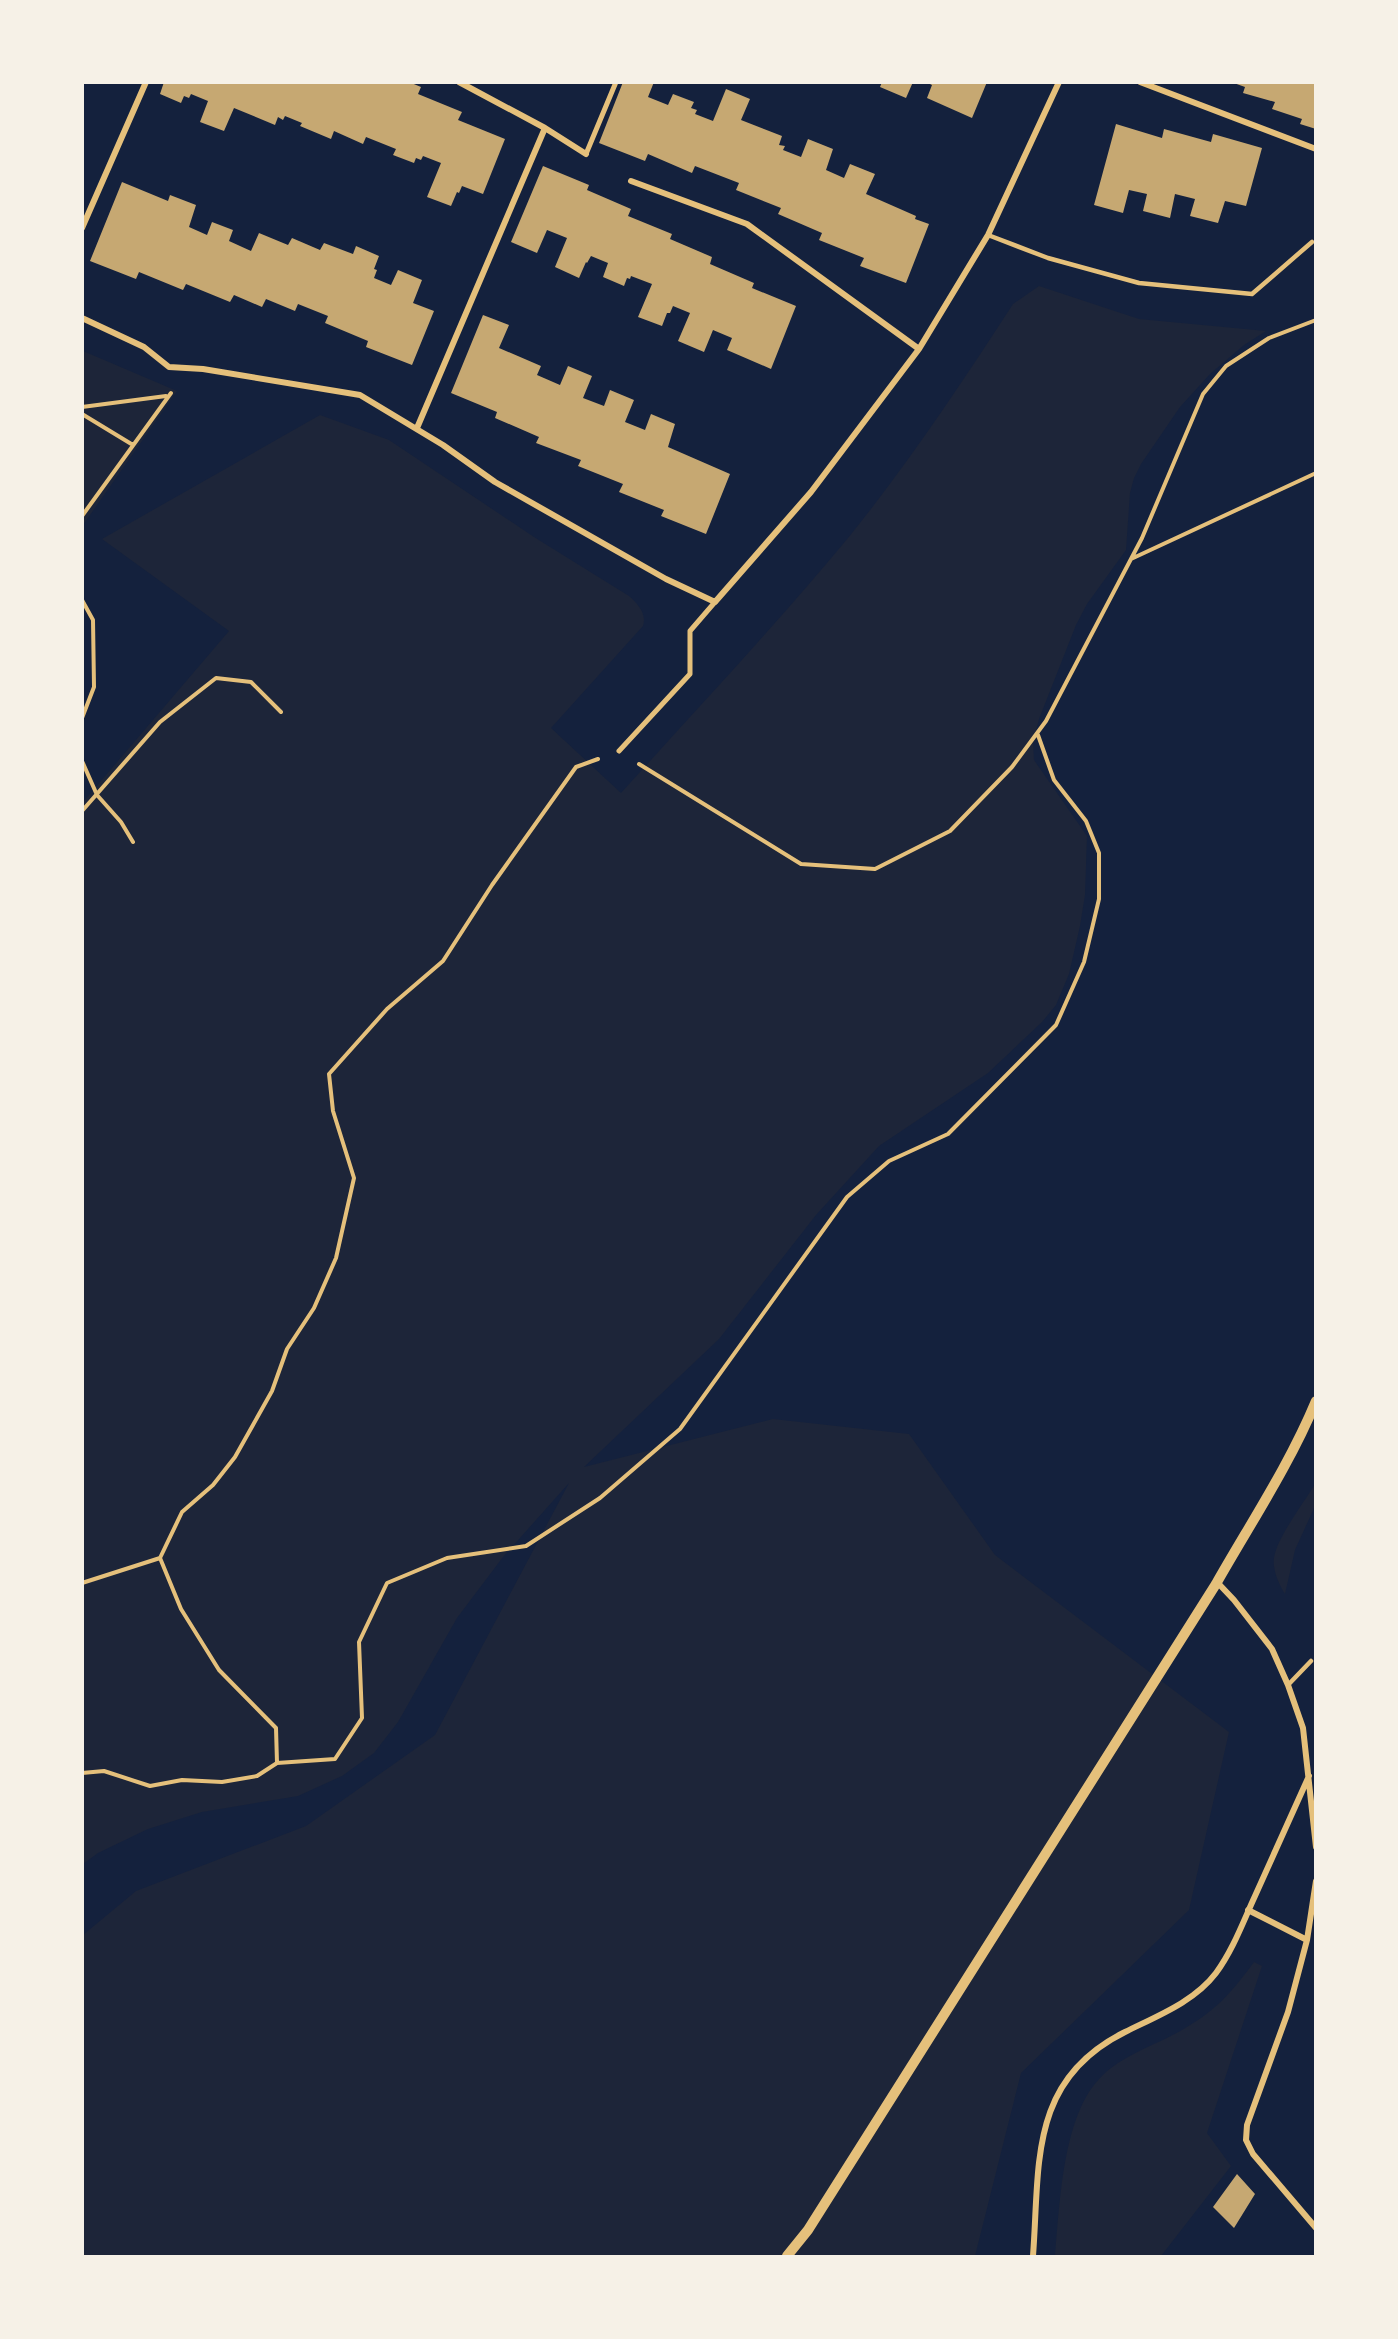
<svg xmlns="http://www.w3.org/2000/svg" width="1398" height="2339" viewBox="0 0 1398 2339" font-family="'Roboto Condensed',sans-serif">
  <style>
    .green { fill: #1d2539 }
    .building { fill: #c6a872 }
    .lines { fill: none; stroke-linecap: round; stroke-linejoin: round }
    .path { stroke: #e5c07b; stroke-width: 4 }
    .service { stroke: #e5c07b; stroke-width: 4.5 }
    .pedestrian { stroke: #e5c07b; stroke-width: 5 }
    .minor { stroke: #e5c07b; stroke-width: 6 }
    .tertiary { stroke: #e5c07b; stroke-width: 10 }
  </style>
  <rect width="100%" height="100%" fill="#14213d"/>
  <!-- green -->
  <path class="green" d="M1039 286 1139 319 1266 331 1244 345 1210 374 1180 407 1141 464 1134 478 1130 493 1126 550 1087 604 1076 625 1039 719 1033 742 1034 760 1087 836 1085 895 1080 926 1069 974 1056 1005 1042 1022 988 1073 879 1146 816 1215 719 1339 584 1467 773 1419 909 1434 995 1555 1229 1732 1189 1910 1021 2073 975 2256H83V1935L136 1891 306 1826 435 1735 569 1483 503 1557 457 1618 398 1722 374 1753 342 1776 298 1796 202 1812 148 1829 98 1853 83 1864V802L229 631 102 539 320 415 389 440 534 537 629 596C638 604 647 614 643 626L551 728 621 793C697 709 775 626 848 538 908 464 961 384 1013 304Z
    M83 351 177 391 83 525Z
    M1315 1484V1506L1295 1550 1285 1594C1279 1585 1272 1569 1274 1558 1277 1537 1304 1503 1315 1484Z
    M1254 1962 1262 1966 1207 2133 1231 2166 1161 2256H1055C1060 2204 1062 2113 1103 2075 1125 2054 1156 2045 1182 2030 1217 2010 1231 1993 1254 1962Z"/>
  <!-- building -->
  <path class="building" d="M164 82H409L421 87 418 94 462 112 458 120 505 139 483 194 462 186 459 193 457 192 451 206 427 197 441 163 423 156 421 160 416 158 414 163 393 155 396 149 366 137 363 144 334 131 331 139 300 126 302 123 285 116 283 120 278 117 275 125 234 108 224 131 200 122 208 101 191 94 189 98 184 96 181 103 160 94Z
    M623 82H654L648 97 668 105 673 94 694 102 691 108 697 110 695 114 713 121 726 89 750 99 741 120 782 136 779 145 785 146 783 150 801 157 808 139 833 149 826 170 844 178 850 164 875 174 866 194 916 216 915 219 929 224 906 283 860 266 864 258 819 240 822 233 778 214 781 208 736 190 739 183 695 166 692 173 648 154 645 161 599 143Z
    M882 82H913L906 98 880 87Z
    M926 82H987L972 118 927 98 932 85Z
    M1231 82H1316V129L1300 124 1302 119 1272 109 1275 102 1243 93 1245 87Z
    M1116 124 1162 138 1164 129 1211 142 1213 134 1262 148 1246 206 1225 201 1218 223 1190 216 1195 199 1175 194 1170 218 1143 211 1147 194 1129 190 1123 213 1094 205Z
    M543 166 589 185 587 190 631 209 628 216 672 234 670 239 712 257 710 264 754 283 752 288 796 306 771 369 727 350 732 338 713 330 704 352 678 341 690 313 673 306 670 313H667L662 326 638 317 652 284 631 276 630 279 627 278 624 286 603 277 608 263 591 256 587 263 586 262 579 278 555 267 567 238 547 230 537 253 511 242Z
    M122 182 168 201 170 195 196 205 189 227 207 235 212 222 233 230 229 241 251 251 259 233 288 245 292 238 320 250 324 243 353 254 356 246 379 256 374 269 377 270 374 278 391 285 398 270 422 280 413 303 434 311 412 365 366 347 368 341 325 323 328 316 298 304 295 311 266 299 262 307 234 295 230 302 186 284 183 290 139 272 136 279 90 261Z
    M483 315 509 325 499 348 541 366 537 375 560 385 568 366 592 376 583 398 604 406 610 390 634 400 625 422 645 430 651 414 675 424 668 447 730 474 706 534 661 516 664 510 619 492 623 484 578 466 581 460 536 443 539 437 495 418 497 412 451 393Z
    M1237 2174 1255 2194 1234 2228 1213 2207Z"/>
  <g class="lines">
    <!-- path -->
    <path class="path" d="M82 407 166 396
      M82 414 133 445
      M82 516 171 393
      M1131 559 1316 473
      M82 600 93 620 94 687 82 718
      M82 761 97 795 121 822 133 842
      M639 764 801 864 875 869 950 831 1012 767 1046 721 1142 538 1203 394 1226 366 1269 338 1316 320
      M82 811 160 722 216 678 251 682 281 712
      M160 1558 181 1609 219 1670 276 1728 277 1763
      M82 1583 160 1558 182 1512 213 1485 235 1457 272 1391 287 1349 314 1308 336 1258 354 1178 333 1111 329 1074 387 1009 443 961 492 885 576 767 598 759
      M82 1773 104 1771 150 1786 182 1780 222 1782 257 1776 277 1763 335 1759 362 1718 359 1642 387 1583 447 1558 526 1546 600 1498 680 1429 847 1197 889 1161 948 1134 1056 1025 1084 962 1099 899V853L1086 821 1054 780 1038 735"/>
    <!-- service -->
    <path class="service" d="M988 235 1048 258 1139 283 1252 294 1312 242
      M1288 1685 1311 1661"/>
    <!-- pedestrian -->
    <path class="pedestrian" d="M586 154 616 82
      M619 751 690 674V631L715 602"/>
    <!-- minor -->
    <path class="minor" d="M459 82 545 128 586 154
      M1140 82 1316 149
      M631 181 747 224 919 349
      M82 228 146 82
      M82 318 144 347 169 367 203 369 360 395 443 445 495 482 666 579 715 602 811 492 919 349 988 235 1059 82
      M417 428 545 128
      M1217 1582 1234 1600 1272 1649 1288 1685 1303 1728 1316 1847
      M1316 1881 1307 1940 1288 2012 1247 2125 1246 2140 1253 2154 1316 2228
      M1248 1910 1307 1940
      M1033 2256C1040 2165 1028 2080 1125 2032 1157 2016 1194 2002 1216 1973 1233 1950 1243 1922 1255 1896 1273 1856 1291 1816 1309 1776"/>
    <!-- tertiary -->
    <path class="tertiary" d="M787 2256 808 2230 1216 1584C1250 1524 1289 1466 1316 1401"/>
  </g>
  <!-- border -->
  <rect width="1398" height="2339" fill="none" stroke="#f6f1e7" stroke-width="168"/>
</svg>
